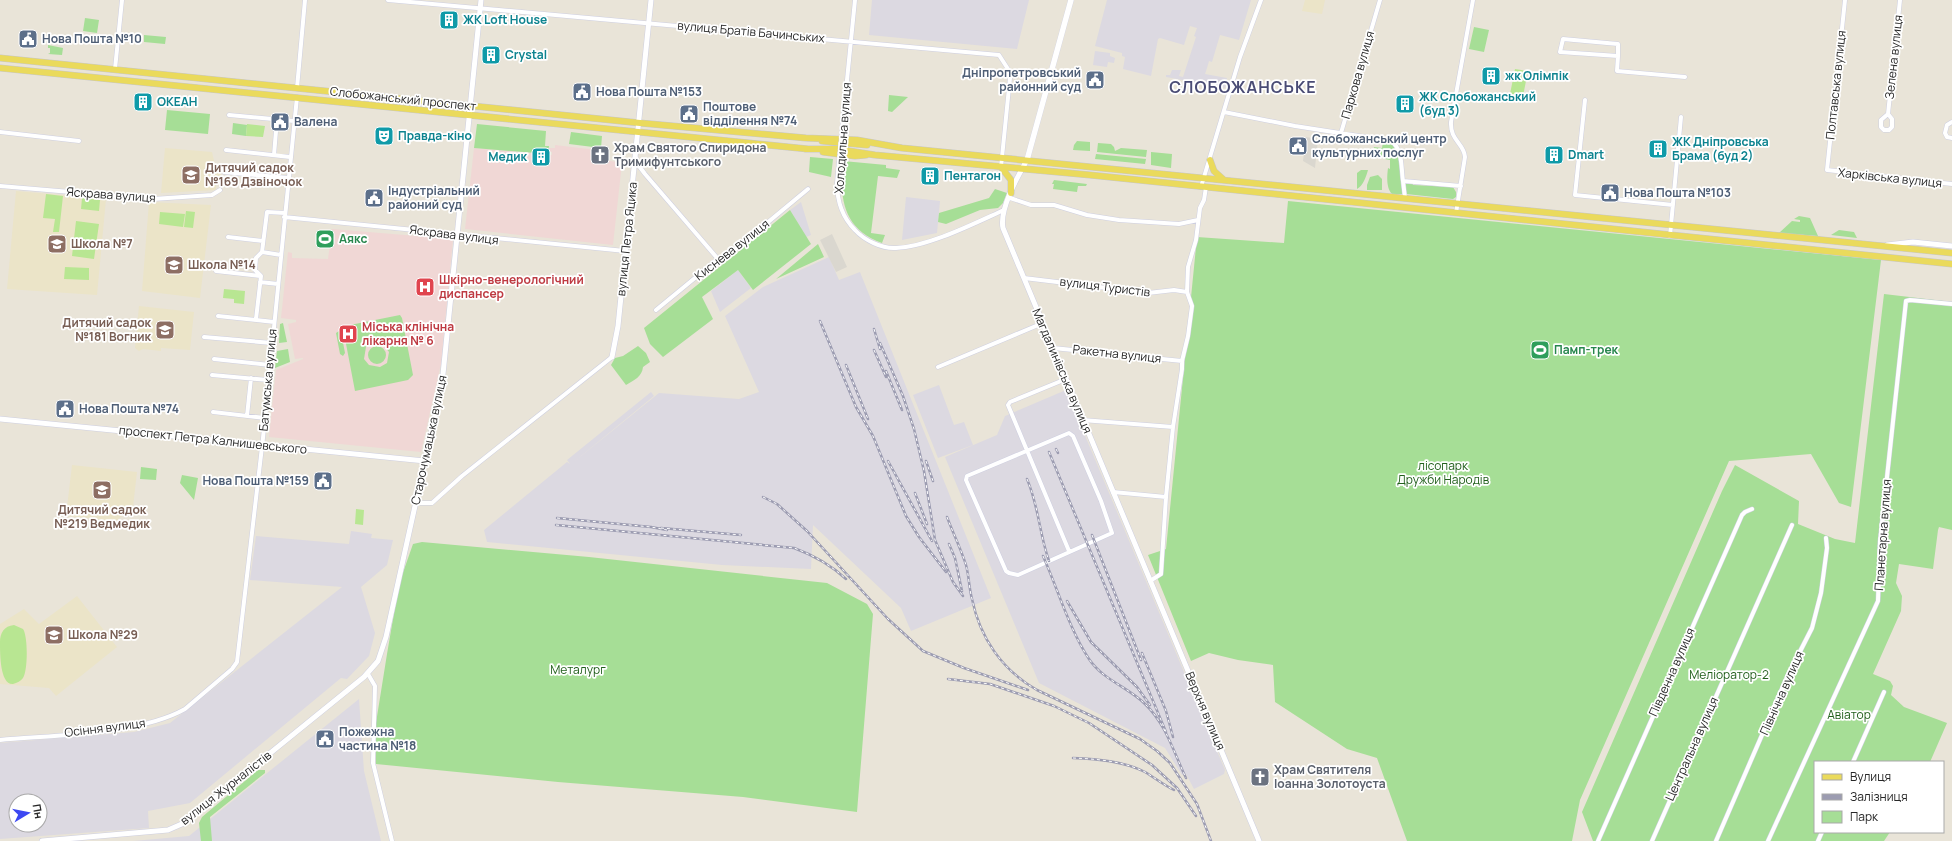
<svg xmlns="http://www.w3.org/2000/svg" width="1952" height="841" viewBox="0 0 1952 841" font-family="Manrope,sans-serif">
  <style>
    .industrial { fill: #dcd9e1; fill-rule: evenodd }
    .education { fill: #ebe4c8 }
    .medical { fill: #f0d7d5 }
    .green { fill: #a6de96; fill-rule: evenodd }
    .pitch { fill: #b8e692 }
    .plaza { fill: #dad7cf }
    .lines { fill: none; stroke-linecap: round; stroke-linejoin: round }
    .minor-casing { stroke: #cecfe0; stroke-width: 5 }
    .tertiary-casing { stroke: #cecfe0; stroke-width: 6 }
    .secondary-casing { stroke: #cecfe0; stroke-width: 6 }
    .primary-casing { stroke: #c7c7c7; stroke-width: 7 }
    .minor { stroke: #fff; stroke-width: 4 }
    .tertiary { stroke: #fff; stroke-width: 5 }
    .secondary { stroke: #fff; stroke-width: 5.5 }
    .primary { stroke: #eada5c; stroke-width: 6 }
    .rail-casing { stroke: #9c9cb1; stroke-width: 2.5 }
    .rail { stroke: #fff; stroke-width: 1; stroke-dasharray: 3; stroke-linecap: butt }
    .minor-bridge-casing { stroke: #cecfe0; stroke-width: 5; stroke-linecap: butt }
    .minor-bridge { stroke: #fff; stroke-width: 4 }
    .labels { text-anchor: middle; stroke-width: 3.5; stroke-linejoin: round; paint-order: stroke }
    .culture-label { font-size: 12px; font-weight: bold; fill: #0d838f; stroke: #fff; text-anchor: start }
    .street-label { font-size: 12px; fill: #272727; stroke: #fff }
    .service-label { font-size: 12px; font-weight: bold; fill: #4e5e75; stroke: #fff; text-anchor: start }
    .worship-label { font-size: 12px; font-weight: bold; fill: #5b616d; stroke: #fff; text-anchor: start }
    .education-label { font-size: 12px; font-weight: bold; fill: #785e54; stroke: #fff; text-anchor: start }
    .leisure-label { font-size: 12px; font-weight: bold; fill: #27864d; stroke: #fff; text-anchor: start }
    .health-label { font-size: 12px; font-weight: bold; fill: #be3a42; stroke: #fff; text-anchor: start }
    .park-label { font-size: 12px; fill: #215f1b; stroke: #fff }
    .district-label { font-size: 16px; font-weight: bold; letter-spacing: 1px; fill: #4a4c75; stroke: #fff }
  </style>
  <rect width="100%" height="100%" fill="#e9e4d8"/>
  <!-- industrial -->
  <path class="industrial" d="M872 0H1029L1017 49 869 35Z
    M1107 0H1251L1239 40 1220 35 1212 62 1209 61 1207 68 1205 74 1227 78 1225 88 1166 77V75H1170L1172 70H1181L1179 76 1183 77 1196 37 1194 36 1197 28 1190 26 1184 45 1160 38 1158 39 1151 76 1123 69 1125 57 1122 56V53L1095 46Z
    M1095 51 1110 53V56L1115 58 1114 63 1108 62 1107 67 1093 65Z
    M906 197 940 201 937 233 902 240Z
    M801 202 811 235 806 237 790 210Z
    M829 257 839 280 860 272 991 598 911 631 901 608 813 525 811 569 722 565 487 542 484 530 567 462 570 464 567 460 651 392 654 396 570 465 659 393 739 399 759 392 725 316 763 287Z
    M738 270 751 288 720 312 711 291Z
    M939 385 954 425 964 422 973 445 938 458 913 395Z
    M1066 390 1225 770 1224 774 1194 789 1186 774 1182 775 1165 748 1039 683 945 457 997 435 1005 416Z
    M351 531 372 534 371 538 393 540 387 565 361 587 375 633 369 656 347 679 341 678 190 803 148 811 149 828 0 839V743L134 732 170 723 342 587 250 580 256 536 349 544ZM16 801H40V825H16Z
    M359 699 364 771 381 841H133L189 836Z"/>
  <!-- education -->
  <path class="education" d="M1305 0H1325L1322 14 1302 11Z
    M165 148 212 152 215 165H221L220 185H216V190L161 193Z
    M16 191 106 199 97 295 7 289Z
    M149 202 211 205 200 298 142 291Z
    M139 306 194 312 190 350 161 348V351L143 349 139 351 135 348Z
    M72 465 137 472 133 507 116 521 66 516Z
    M77 596 117 647 56 696 49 688 0 684V624L24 609 39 624Z"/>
  <!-- medical -->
  <path class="medical" d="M555 145 605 151V160L622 163 613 245 465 229 474 148 552 155V152H549V148H555Z
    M332 229 453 239 441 364 421 452 269 437 276 370 303 359V358L295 359 288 324 296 322V320L281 318 288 252 292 253V258L328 259Z"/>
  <!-- green -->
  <path class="green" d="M85 18 99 20 97 33 83 31Z
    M1474 27 1489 30 1484 52 1469 49Z
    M144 35 166 37 165 44 144 42Z
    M48 45 63 48 62 55 48 54 50 53V48H48Z
    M889 95 908 97 892 112 888 111Z
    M167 110 210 114 208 134 165 130Z
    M233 123 247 125 246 136 232 134Z
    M477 124 546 131 545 146H549L548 154 474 148Z
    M571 132 602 136 601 148 569 144Z
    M1077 141 1090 142V151L1073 150 1074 145Z
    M1383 142 1393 145 1398 153 1403 193 1402 194H1392C1386 188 1387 176 1388 168L1390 169V160L1385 159V156H1377V158H1372L1374 147 1382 148Z
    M1098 143 1111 144 1114 147 1115 151 1121 148 1147 150 1146 157 1097 152Z
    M1151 152 1172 154 1171 168 1151 165Z
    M1096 154 1146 159 1145 164 1095 159Z
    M810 157 833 159 831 177 809 172Z
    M843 161 886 165V168L900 170 897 178 878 176 871 233 885 235 882 243C843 229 839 198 843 161Z
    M1361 170H1368C1366 177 1363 186 1357 189V173Z
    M1378 175 1382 179V190H1367V185L1370 177Z
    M1054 180 1087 184 1086 186H1078L1077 192 1053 189 1054 184H1052Z
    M1412 182 1413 185 1453 187 1456 192V197L1453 199 1406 194 1405 183Z
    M995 189 1007 193 1003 203 998 208 980 210 946 224 938 222 939 213 989 198Z
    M1288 201 1881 260 1851 507 1839 503 1811 454 1729 461 1580 800 1572 841H1407L1377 758 1347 749 1275 702 1273 665 1238 660 1209 653 1191 661 1148 555 1166 549 1197 237 1284 243Z
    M790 210 811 244 753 290 738 270 702 297 713 319 663 357 650 344 644 328Z
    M1799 216 1810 218 1818 236 1779 233 1792 221 1800 222V220L1794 219Z
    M1839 230 1854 232 1857 238 1831 235Z
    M818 244 824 257 776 279Z
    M1884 294 1952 302V530L1939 527 1938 530 1933 569 1899 564 1896 583 1902 596 1901 611 1873 674 1890 681 1893 686 1891 695 1904 707 1947 723 1930 762H1815V832H1890L1884 841H1593L1582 812 1722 491 1735 465 1799 501 1798 524 1835 539 1855 543Z
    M400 315 402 318 413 375 408 380 355 391 343 328 345 326ZM373 342H381L389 352 387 363 380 367 369 365 364 359 366 347Z
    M283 323 287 342 279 343 280 324Z
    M339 331 341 332 345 353 343 356 340 354 336 333Z
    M368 355a9 9 0 1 1 18 0a9 9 0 1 1-18 0Z
    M638 346 646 353 650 362 643 367C642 377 634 380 626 385L611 365 615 358 623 356Z
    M288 349 290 362 275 368 277 351Z
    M141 467 157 469 156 480 140 479Z
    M182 475 198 478 194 500 180 483Z
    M422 542 589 557 827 583 867 604 873 614 857 812 743 797 558 782 376 764 375 729 387 654 399 584 413 544Z
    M258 770H265V773L210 817 212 841H201L199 823 202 817Z"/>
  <!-- pitch -->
  <path class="pitch" d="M1515 69 1528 71 1523 96 1510 94Z
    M247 124 265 126 263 137 246 136Z
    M46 194 63 196 59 232H53L55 219 43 218Z
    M82 198 100 200 99 211 81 209Z
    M186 211 195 212 193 228 184 227Z
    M160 212 185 214 183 227 159 224Z
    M76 221 99 224 94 259 72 256Z
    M65 267 89 268V280L64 279Z
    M224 289 245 291 244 304 234 303V299L223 298Z
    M356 509 364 510 363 525 355 524Z
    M14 625 23 629C28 636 28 670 23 678 21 681 17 683 13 684 0 685 0 654 0 642 0 633 4 626 14 625Z"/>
  <!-- plaza -->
  <path class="plaza" d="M1306 137 1318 139 1315 168 1303 161Z
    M832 234 847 267 836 272 820 240Z"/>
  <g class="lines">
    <defs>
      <path id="minor" d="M388 0 999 55 1008 69 1010 78 1001 167
        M1845 0 1827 170 1952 184
        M1618 56V44L1563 39 1560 52 1618 56 1617 71 1685 77
        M115 69 122 0
        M297 88 305 0
        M1585 100 1575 195 1673 205
        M844 110 855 0
        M1224 112 1295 126 1391 141C1403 149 1401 168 1403 181L1461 186
        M1888 114 1900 0
        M1888 114 1892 119V127L1889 130H1884L1881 127V120Z
        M229 115 294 121
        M1952 122 1947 125 1945 133 1947 137 1952 138
        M0 132 79 141
        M1341 133 1380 0
        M226 150 290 157
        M274 155 277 119
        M636 158 639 166 645 174 718 259
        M224 172 288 178
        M1403 181 1405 198
        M837 183C837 201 842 217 855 230 864 240 882 249 896 248 928 247 975 223 1004 210
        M0 186 153 199 212 195 220 190
        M1201 187 1240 57 1261 0
        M1010 198 1031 205H1054L1087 215 1119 220 1179 224 1198 220
        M1456 213 1465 157C1464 143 1450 141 1451 122L1473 0
        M284 217 625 251
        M1670 236 1681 117
        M228 237 263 241
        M262 252 281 255
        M216 271 260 276
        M1024 278 1148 293 1174 290 1187 292
        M260 282 278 284
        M656 310 718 259 726 257 808 189
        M218 316 274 322
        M256 319 261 276 255 270 256 258 262 252 267 212 285 213
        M204 337 272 343
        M1053 348 1182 361
        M214 359 270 365
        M938 367 1043 323
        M212 375 268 380
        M1066 379 1010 402 1008 405 1069 551
        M213 412 265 418
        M247 416 251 378
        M1082 420 1173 427
        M1069 433 1073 436 1101 501 1112 533 1018 575 1009 573 1006 571 966 480 967 476Z
        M1113 492 1166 497
        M416 503H432L462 476 612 357
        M1150 581 1161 574 1166 497 1173 427 1182 369V361L1188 336 1192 306 1187 292 1188 267 1196 240 1200 208 1204 200 1206 187
        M368 674 375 686 373 763 392 841
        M0 740C53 735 139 735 185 709L232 669 237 662 263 438 297 97
        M1853 762 1884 692
        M1598 841 1742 515 1745 512 1752 509
        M1652 841 1792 525
        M1716 841 1788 675 1812 628 1821 593 1827 548 1826 538
        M1768 841 1878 601 1880 542 1906 301 1910 300 1952 304
        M1818 841 1822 832"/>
      <path id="tertiary" d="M1027 160C1018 176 999 209 1003 228L1259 841
        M1887 245 1913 242 1952 246
        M612 357 618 326 651 0
        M0 419 425 461
        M42 841 168 830 184 823 364 677 378 661 386 637 442 384 481 0"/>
      <path id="secondary" d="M1027 160 1071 0"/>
      <path id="primary" d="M0 58 640 123 806 138 857 140 902 148 1952 253
        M0 68 808 149
        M822 141 867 145
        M805 149H836L875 155 1090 175 1952 264
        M823 152 855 156 866 155
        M1210 160 1214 171 1224 180
        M1001 167 1011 180V193"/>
    </defs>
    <!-- minor casing -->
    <use href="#minor" class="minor-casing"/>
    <!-- tertiary casing -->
    <use href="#tertiary" class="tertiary-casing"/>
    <!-- secondary casing -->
    <use href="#secondary" class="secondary-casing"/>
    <!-- primary casing -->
    <use href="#primary" class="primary-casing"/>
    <!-- minor -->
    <use href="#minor" class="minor"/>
    <!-- tertiary -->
    <use href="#tertiary" class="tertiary"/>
    <!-- secondary -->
    <use href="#secondary" class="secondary"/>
    <!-- primary -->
    <use href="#primary" class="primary"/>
    <defs>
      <path id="rail" d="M820 321 856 407 873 436 906 516 919 537 946 572
        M874 329 880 349
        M880 343 903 396 914 429 924 471 935 540 953 582 963 596
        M874 350 886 377
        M846 365 868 419
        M886 371 902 410
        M1056 449 1058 453
        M1049 452 1166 732
        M888 461 932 541
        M926 461 933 481
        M1027 479C1039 507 1039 533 1049 561
        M915 493 927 524
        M763 497 777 504 807 531 888 619 923 651 964 668 1028 690
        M947 517C953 533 961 549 966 565 969 576 969 588 972 599 980 638 1002 670 1037 690L1140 739 1157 751 1170 763 1197 804 1211 841
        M557 518 651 527 667 530
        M556 525 794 548C813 555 832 566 846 579
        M661 528 741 535
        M1092 535 1141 660
        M949 544 955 558 962 591
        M1043 556C1057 587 1070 631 1089 659 1103 680 1128 687 1145 704 1166 724 1174 753 1186 778
        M1067 601 1091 642 1137 687 1150 705
        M1142 653 1166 711 1173 737
        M948 679 990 684 1054 706 1089 723 1152 765 1177 788 1196 816
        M1073 758C1097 759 1123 761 1145 772 1155 778 1164 785 1174 790"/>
    </defs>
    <!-- rail casing -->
    <use href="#rail" class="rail-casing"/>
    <!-- rail -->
    <use href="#rail" class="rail"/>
    <defs>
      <path id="minor-bridge" d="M837 183 844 110"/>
    </defs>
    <!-- minor-bridge casing -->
    <use href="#minor-bridge" class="minor-bridge-casing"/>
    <!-- minor-bridge -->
    <use href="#minor-bridge" class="minor-bridge"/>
  </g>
  <!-- icons -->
  <defs>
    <symbol id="building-square" viewBox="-11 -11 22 22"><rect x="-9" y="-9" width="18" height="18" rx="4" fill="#0f9aa8" stroke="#fff"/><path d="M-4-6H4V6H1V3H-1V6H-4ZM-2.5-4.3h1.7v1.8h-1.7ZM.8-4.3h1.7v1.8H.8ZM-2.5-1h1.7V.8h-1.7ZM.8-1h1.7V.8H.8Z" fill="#fff"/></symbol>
    <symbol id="civic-square" viewBox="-11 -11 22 22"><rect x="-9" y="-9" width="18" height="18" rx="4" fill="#5c6f8a" stroke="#fff"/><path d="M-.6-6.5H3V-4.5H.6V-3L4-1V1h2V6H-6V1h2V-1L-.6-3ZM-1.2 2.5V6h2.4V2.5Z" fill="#fff"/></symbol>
    <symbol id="theatre-square" viewBox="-11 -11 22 22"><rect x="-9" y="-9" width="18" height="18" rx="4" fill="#0f9aa8" stroke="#fff"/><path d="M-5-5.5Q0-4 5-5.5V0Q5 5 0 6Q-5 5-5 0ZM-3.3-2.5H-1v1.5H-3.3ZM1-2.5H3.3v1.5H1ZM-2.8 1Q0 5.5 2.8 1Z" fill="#fff"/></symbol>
    <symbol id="church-square" viewBox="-11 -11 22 22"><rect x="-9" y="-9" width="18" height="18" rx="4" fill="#6b7280" stroke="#fff"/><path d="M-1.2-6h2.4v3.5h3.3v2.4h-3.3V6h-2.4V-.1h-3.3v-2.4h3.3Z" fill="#fff"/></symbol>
    <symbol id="school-square" viewBox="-11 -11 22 22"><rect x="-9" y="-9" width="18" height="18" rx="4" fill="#8d6e63" stroke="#fff"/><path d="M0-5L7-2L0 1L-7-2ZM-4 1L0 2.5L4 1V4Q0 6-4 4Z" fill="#fff"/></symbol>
    <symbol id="stadium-square" viewBox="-11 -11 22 22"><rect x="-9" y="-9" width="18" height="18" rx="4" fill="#2e9e5b" stroke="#fff"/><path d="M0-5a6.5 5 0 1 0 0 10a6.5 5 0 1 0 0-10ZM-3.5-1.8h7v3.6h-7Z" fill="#fff"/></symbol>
    <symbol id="hospital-square" viewBox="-11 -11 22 22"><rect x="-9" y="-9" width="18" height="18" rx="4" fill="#e0444e" stroke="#fff"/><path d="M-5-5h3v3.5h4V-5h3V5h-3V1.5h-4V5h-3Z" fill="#fff"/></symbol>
  </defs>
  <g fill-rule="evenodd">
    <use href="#building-square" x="438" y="9" width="22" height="22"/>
    <use href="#civic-square" x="17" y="28" width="22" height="22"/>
    <use href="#building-square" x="480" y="44" width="22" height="22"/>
    <use href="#building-square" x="1480" y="65" width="22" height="22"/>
    <use href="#civic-square" x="1084" y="69" width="22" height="22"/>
    <use href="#civic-square" x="571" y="81" width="22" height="22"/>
    <use href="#building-square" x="132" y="91" width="22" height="22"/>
    <use href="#building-square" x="1394" y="93" width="22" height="22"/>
    <use href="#civic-square" x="678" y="103" width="22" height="22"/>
    <use href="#civic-square" x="269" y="111" width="22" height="22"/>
    <use href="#theatre-square" x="373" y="125" width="22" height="22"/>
    <use href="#civic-square" x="1287" y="135" width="22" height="22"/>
    <use href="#building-square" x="1647" y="138" width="22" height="22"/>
    <use href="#church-square" x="589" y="144" width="22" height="22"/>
    <use href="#building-square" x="1543" y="144" width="22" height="22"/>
    <use href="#building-square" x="530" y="146" width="22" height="22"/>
    <use href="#school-square" x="180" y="164" width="22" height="22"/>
    <use href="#building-square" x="919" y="165" width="22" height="22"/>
    <use href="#civic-square" x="1599" y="182" width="22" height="22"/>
    <use href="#civic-square" x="363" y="187" width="22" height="22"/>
    <use href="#stadium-square" x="314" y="228" width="22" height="22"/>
    <use href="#school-square" x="46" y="233" width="22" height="22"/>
    <use href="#school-square" x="163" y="254" width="22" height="22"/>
    <use href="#hospital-square" x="414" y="276" width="22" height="22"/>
    <use href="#school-square" x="154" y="319" width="22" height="22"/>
    <use href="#hospital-square" x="337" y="323" width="22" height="22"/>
    <use href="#stadium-square" x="1529" y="339" width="22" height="22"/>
    <use href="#civic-square" x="54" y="398" width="22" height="22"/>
    <use href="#civic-square" x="312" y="470" width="22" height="22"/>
    <use href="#school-square" x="91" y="479" width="22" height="22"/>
    <use href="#school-square" x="43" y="624" width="22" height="22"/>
    <use href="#civic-square" x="314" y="728" width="22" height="22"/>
    <use href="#church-square" x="1249" y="766" width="22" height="22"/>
  </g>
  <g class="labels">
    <!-- culture labels -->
    <g class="culture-label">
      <text x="463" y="24">ЖК Loft House</text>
      <text x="505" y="59">Crystal</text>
      <text x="1505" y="80">жк Олімпік</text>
      <text x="1419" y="101">ЖК Слобожанський<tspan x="1419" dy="14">(буд 3)</tspan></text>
      <text x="157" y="106">ОКЕАН</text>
      <text x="398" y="140">Правда-кіно</text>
      <text x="1672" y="146">ЖК Дніпровська<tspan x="1672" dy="14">Брама (буд 2)</tspan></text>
      <text x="1568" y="159">Dmart</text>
      <text x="527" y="161" text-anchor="end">Медик</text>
      <text x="944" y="180">Пентагон</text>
    </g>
    <!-- street labels -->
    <g class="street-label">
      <text transform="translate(751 32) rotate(5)" y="4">вулиця Братів Бачинських</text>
      <text transform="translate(1894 57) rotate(-84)" y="4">Зелена вулиця</text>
      <text transform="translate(1358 75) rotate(-74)" y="4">Паркова вулиця</text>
      <text transform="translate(1836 85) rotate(-84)" y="4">Полтавська вулиця</text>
      <text transform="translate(403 99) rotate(6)" y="4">Слобожанський проспект</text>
      <text transform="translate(843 138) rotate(-86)" y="4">Холодильна вулиця</text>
      <text transform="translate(1890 178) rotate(6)" y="4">Харківська вулиця</text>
      <text transform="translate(111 195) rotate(4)" y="4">Яскрава вулиця</text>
      <text transform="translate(454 235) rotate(7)" y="4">Яскрава вулиця</text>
      <text transform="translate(627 239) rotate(-84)" y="4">вулиця Петра Яцика</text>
      <text transform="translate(732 250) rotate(-38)" y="4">Киснева вулиця</text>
      <text transform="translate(1105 287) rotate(7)" y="4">вулиця Туристів</text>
      <text transform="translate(1117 354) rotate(6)" y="4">Ракетна вулиця</text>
      <text transform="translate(1062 371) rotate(67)" y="4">Магдалинівська вулиця</text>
      <text transform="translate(268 380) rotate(-85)" y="4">Батумська вулиця</text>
      <text transform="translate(213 440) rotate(6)" y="4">проспект Петра Калнишевського</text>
      <text transform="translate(429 440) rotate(-78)" y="4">Старочумацька вулиця</text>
      <text transform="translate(1883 535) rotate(-86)" y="4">Планетарна вулиця</text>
      <text transform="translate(1672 672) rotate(-66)" y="4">Південна вулиця</text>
      <text transform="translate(1782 693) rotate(-66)" y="4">Північна вулиця</text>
      <text transform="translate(1205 711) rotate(67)" y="4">Верхня вулиця</text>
      <text transform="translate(105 728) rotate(-7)" y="4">Осіння вулиця</text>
      <text transform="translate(1692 749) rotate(-66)" y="4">Центральна вулиця</text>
      <text transform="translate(226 788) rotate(-38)" y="4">вулиця Журналістів</text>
    </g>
    <!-- service labels -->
    <g class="service-label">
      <text x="42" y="43">Нова Пошта №10</text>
      <text x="1081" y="77" text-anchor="end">Дніпропетровський<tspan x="1081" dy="14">районний суд</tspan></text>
      <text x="596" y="96">Нова Пошта №153</text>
      <text x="703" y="111">Поштове<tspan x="703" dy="14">відділення №74</tspan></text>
      <text x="294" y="126">Валена</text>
      <text x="1312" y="143">Слобожанський центр<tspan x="1312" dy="14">культурних послуг</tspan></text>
      <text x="388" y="195">Індустріальний<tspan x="388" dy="14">районий суд</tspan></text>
      <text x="1624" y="197">Нова Пошта №103</text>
      <text x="79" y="413">Нова Пошта №74</text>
      <text x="309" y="485" text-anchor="end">Нова Пошта №159</text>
      <text x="339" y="736">Пожежна<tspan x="339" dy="14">частина №18</tspan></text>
    </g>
    <!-- worship labels -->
    <g class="worship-label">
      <text x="614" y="152">Храм Святого Спиридона<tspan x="614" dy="14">Тримифунтського</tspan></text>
      <text x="1274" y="774">Храм Святителя<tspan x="1274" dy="14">Іоанна Золотоуста</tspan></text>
    </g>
    <!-- education labels -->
    <g class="education-label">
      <text x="205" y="172">Дитячий садок<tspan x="205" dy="14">№169 Дзвіночок</tspan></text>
      <text x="71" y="248">Школа №7</text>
      <text x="188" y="269">Школа №14</text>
      <text x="151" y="327" text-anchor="end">Дитячий садок<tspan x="151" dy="14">№181 Вогник</tspan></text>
      <text x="102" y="514" text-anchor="middle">Дитячий садок<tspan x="102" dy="14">№219 Ведмедик</tspan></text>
      <text x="68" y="639">Школа №29</text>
    </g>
    <!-- leisure labels -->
    <g class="leisure-label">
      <text x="339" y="243">Аякс</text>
      <text x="1554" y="354">Памп-трек</text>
    </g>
    <!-- health labels -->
    <g class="health-label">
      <text x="439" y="284">Шкірно-венерологічний<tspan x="439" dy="14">диспансер</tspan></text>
      <text x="362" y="331">Міська клінічна<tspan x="362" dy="14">лікарня № 6</tspan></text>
    </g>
    <!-- park labels -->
    <g class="park-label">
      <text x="1443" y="470">лісопарк<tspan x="1443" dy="14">Дружби Народів</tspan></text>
      <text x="578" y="674">Металург</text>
      <text x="1729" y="679">Меліоратор-2</text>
      <text x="1849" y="719">Авіатор</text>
    </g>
    <!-- district labels -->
    <g class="district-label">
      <text x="1243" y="93">СЛОБОЖАНСЬКЕ</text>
    </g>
  </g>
  <!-- legend -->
  <rect x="1814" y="761" width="130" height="72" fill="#ffffff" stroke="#a9a9a9"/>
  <rect x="1822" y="774" width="20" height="6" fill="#eada5c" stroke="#a9a9a9"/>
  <text x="1850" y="781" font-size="12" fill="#272727">Вулиця</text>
  <rect x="1822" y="794" width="20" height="6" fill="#9c9cb1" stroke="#a9a9a9"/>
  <text x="1850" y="801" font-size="12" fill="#272727">Залізниця</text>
  <rect x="1822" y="811" width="20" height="12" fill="#a6de96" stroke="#a9a9a9"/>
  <text x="1850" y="821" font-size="12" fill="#272727">Парк</text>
  <!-- north arrow -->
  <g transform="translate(28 813) rotate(80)"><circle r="19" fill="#ffffff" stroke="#a9a9a9"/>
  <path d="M0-3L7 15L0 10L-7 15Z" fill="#3c48f2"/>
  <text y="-6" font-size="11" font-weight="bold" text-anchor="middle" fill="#272727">Пн</text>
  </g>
</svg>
